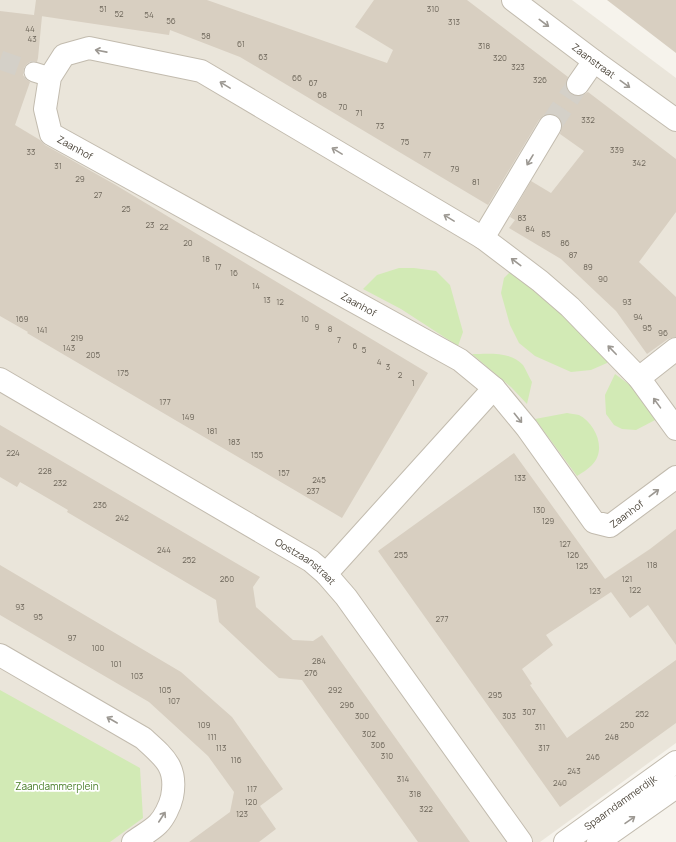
<svg xmlns="http://www.w3.org/2000/svg" width="676" height="842" viewBox="0 0 676 842" font-family="Manrope,sans-serif">
  <style>
    .residential { fill: #eae5da }
    .green { fill: #d2eab5 }
    .building { fill: #d8cfc1 }
    .lines { fill: none; stroke-linecap: round; stroke-linejoin: round }
    .pedestrian-tunnel { stroke: #d4d0c8; stroke-width: 19; stroke-dasharray: 19 10; stroke-linecap: butt }
    .minor-tunnel { stroke: #d4d0c8; stroke-width: 22; stroke-dasharray: 22 11; stroke-linecap: butt }
    .pedestrian-casing { stroke: #c2bbae; stroke-width: 21 }
    .minor-casing { stroke: #c2bbae; stroke-width: 24 }
    .tertiary-casing { stroke: #c2bbae; stroke-width: 24 }
    .pedestrian { stroke: #fff; stroke-width: 19 }
    .minor { stroke: #fff; stroke-width: 22 }
    .tertiary { stroke: #fff; stroke-width: 22 }
    .oneway { stroke: #9c9892 }
    .labels { text-anchor: middle; stroke-width: 3.5; stroke-linejoin: round; paint-order: stroke }
    .number-label { font-size: 8px; fill: #6e675b }
    .street-label { font-size: 10px; fill: #4b4439; stroke: #fff }
    .park-label { font-size: 10px; fill: #4a7f2a; stroke: #fff }
  </style>
  <rect width="100%" height="100%" fill="#f6f3ec"/>
  <!-- residential -->
  <path class="residential" d="M0 0H572L676 78V743L540 842H0Z"/>
  <!-- green -->
  <path class="green" d="M399 268H414L436 271 450 285 463 332 458 346 401 309 363 289 377 275Z
    M511 271 566 315 608 358 607 363 591 370 571 372 535 356 519 343 510 325 501 293 504 278Z
    M472 354C488 354 511 351 523 365 526 370 529 377 532 382L527 404 511 387Z
    M615 374 634 388 657 419 636 430 622 429 614 425 606 414 605 395Z
    M567 413C570 414 576 414 579 415 596 424 607 450 592 465 588 469 582 473 577 476L535 419Z
    M0 690 140 768 143 818 110 842H0Z"/>
  <!-- building -->
  <path class="building" d="M36 0H207L387 63 393 50 355 27 374 0H467L568 77 566 83 567 90 571 94 577 96 583 95 588 92 676 159V212L639 262 676 297V337L668 339 647 354 616 311 561 259 509 228 515 220 510 217 531 181 551 193 584 151 560 134 562 126 561 120 556 115 551 114 544 115 539 120 488 205 240 57 170 30 169 35 34 15Z
    M607 0H676V53Z
    M0 11 42 16 38 58 37 62 31 61 27 64 24 68 23 75 26 79 30 82 15 125 40 140 45 145 114 184 428 373 342 518 27 333 28 332 0 316Z
    M0 425 260 577 253 587 256 607 293 640 313 641 322 635 470 842H418L302 680 279 678 269 669 219 622 216 600 67 512 68 510 20 482 17 487 0 477Z
    M514 453 605 579 650 549 676 529V645L648 605 630 618 611 592 546 635 553 645 522 669 532 684 530 685 567 738 676 660V723L560 807 378 551Z
    M0 565 181 672 232 717 283 789 260 806 276 829 259 842H189L230 812 234 792 208 756 149 702 0 615Z"/>
  <g class="lines">
    <!-- pedestrian-tunnel -->
    <path class="pedestrian-tunnel" d="M0 60 34 72"/>
    <!-- minor-tunnel -->
    <path class="minor-tunnel" d="M550 126 578 84"/>
    <defs>
      <path id="pedestrian" d="M34 72 50 77"/>
      <g id="minor">
        <path id="s1" d="M513 0 594 61 676 120"/>
        <path d="M578 84 594 61"/>
        <path d="M483 238 550 126"/>
        <path d="M639 378 676 349"/>
        <path id="s2" d="M0 379 311 561 326 574 346 597 521 842"/>
        <path id="s3" d="M676 429 639 378 570 307 540 281 483 238 201 71 89 48 64 55 50 77 45 109 51 134 460 360 494 388 527 428 594 522 610 526 676 477"/>
        <path d="M326 574 494 388"/>
        <path d="M0 655 143 738C164 757 178 767 172 797 170 806 164 818 158 824 151 831 141 836 133 842"/>
      </g>
      <g id="tertiary">
        <path id="s4" d="M565 842 676 762"/>
        <path d="M598 842 676 787"/>
      </g>
    </defs>
    <!-- pedestrian casing -->
    <use href="#pedestrian" class="pedestrian-casing"/>
    <!-- minor casing -->
    <use href="#minor" class="minor-casing"/>
    <!-- tertiary casing -->
    <use href="#tertiary" class="tertiary-casing"/>
    <!-- pedestrian -->
    <use href="#pedestrian" class="pedestrian"/>
    <!-- minor -->
    <use href="#minor" class="minor"/>
    <!-- tertiary -->
    <use href="#tertiary" class="tertiary"/>
  </g>
  <!-- one-way arrows -->
  <defs><path id="oneway-shaft" d="M-6 0H5M1.5-3L5.5 0L1.5 3" fill="none" stroke-width="1.6" stroke-linecap="round" stroke-linejoin="round"/></defs>
  <g class="oneway">
    <use href="#oneway-shaft" transform="translate(544 23) rotate(37)"/>
    <use href="#oneway-shaft" transform="translate(101 51) rotate(-169)"/>
    <use href="#oneway-shaft" transform="translate(625 84) rotate(36)"/>
    <use href="#oneway-shaft" transform="translate(225 85) rotate(-149)"/>
    <use href="#oneway-shaft" transform="translate(337 151) rotate(-149)"/>
    <use href="#oneway-shaft" transform="translate(530 160) rotate(121)"/>
    <use href="#oneway-shaft" transform="translate(449 218) rotate(-149)"/>
    <use href="#oneway-shaft" transform="translate(516 262) rotate(-143)"/>
    <use href="#oneway-shaft" transform="translate(612 350) rotate(-134)"/>
    <use href="#oneway-shaft" transform="translate(657 403) rotate(-126)"/>
    <use href="#oneway-shaft" transform="translate(518 418) rotate(51)"/>
    <use href="#oneway-shaft" transform="translate(654 493) rotate(-37)"/>
    <use href="#oneway-shaft" transform="translate(112 720) rotate(-150)"/>
    <use href="#oneway-shaft" transform="translate(162 817) rotate(-57)"/>
    <use href="#oneway-shaft" transform="translate(630 820) rotate(-35)"/>
  </g>
  <g class="labels">
    <!-- number labels -->
    <g class="number-label">
      <text x="103" y="12">51</text>
      <text x="433" y="12">310</text>
      <text x="119" y="17">52</text>
      <text x="149" y="18">54</text>
      <text x="171" y="24">56</text>
      <text x="454" y="25">313</text>
      <text x="30" y="32">44</text>
      <text x="206" y="39">58</text>
      <text x="32" y="42">43</text>
      <text x="241" y="47">61</text>
      <text x="484" y="49">318</text>
      <text x="263" y="60">63</text>
      <text x="500" y="61">320</text>
      <text x="518" y="70">323</text>
      <text x="297" y="81">66</text>
      <text x="540" y="83">326</text>
      <text x="313" y="86">67</text>
      <text x="322" y="98">68</text>
      <text x="343" y="110">70</text>
      <text x="359" y="116">71</text>
      <text x="588" y="123">332</text>
      <text x="380" y="129">73</text>
      <text x="405" y="145">75</text>
      <text x="617" y="153">339</text>
      <text x="31" y="155">33</text>
      <text x="427" y="158">77</text>
      <text x="639" y="166">342</text>
      <text x="58" y="169">31</text>
      <text x="455" y="172">79</text>
      <text x="80" y="182">29</text>
      <text x="476" y="185">81</text>
      <text x="98" y="198">27</text>
      <text x="126" y="212">25</text>
      <text x="522" y="221">83</text>
      <text x="150" y="228">23</text>
      <text x="164" y="230">22</text>
      <text x="530" y="232">84</text>
      <text x="546" y="237">85</text>
      <text x="188" y="246">20</text>
      <text x="565" y="246">86</text>
      <text x="573" y="258">87</text>
      <text x="206" y="262">18</text>
      <text x="218" y="270">17</text>
      <text x="588" y="270">89</text>
      <text x="234" y="276">16</text>
      <text x="603" y="282">90</text>
      <text x="256" y="289">14</text>
      <text x="267" y="303">13</text>
      <text x="280" y="305">12</text>
      <text x="627" y="305">93</text>
      <text x="638" y="320">94</text>
      <text x="22" y="322">169</text>
      <text x="305" y="322">10</text>
      <text x="317" y="330">9</text>
      <text x="647" y="331">95</text>
      <text x="330" y="332">8</text>
      <text x="42" y="333">141</text>
      <text x="663" y="336">96</text>
      <text x="77" y="341">219</text>
      <text x="339" y="343">7</text>
      <text x="355" y="349">6</text>
      <text x="69" y="351">143</text>
      <text x="364" y="353">5</text>
      <text x="93" y="358">205</text>
      <text x="379" y="365">4</text>
      <text x="388" y="370">3</text>
      <text x="123" y="376">175</text>
      <text x="400" y="378">2</text>
      <text x="413" y="386">1</text>
      <text x="165" y="405">177</text>
      <text x="188" y="420">149</text>
      <text x="212" y="434">181</text>
      <text x="234" y="445">183</text>
      <text x="13" y="456">224</text>
      <text x="257" y="458">155</text>
      <text x="45" y="474">228</text>
      <text x="284" y="476">157</text>
      <text x="520" y="481">133</text>
      <text x="319" y="483">245</text>
      <text x="60" y="486">232</text>
      <text x="313" y="494">237</text>
      <text x="100" y="508">236</text>
      <text x="539" y="513">130</text>
      <text x="122" y="521">242</text>
      <text x="548" y="524">129</text>
      <text x="565" y="547">127</text>
      <text x="164" y="553">244</text>
      <text x="401" y="558">255</text>
      <text x="573" y="558">126</text>
      <text x="189" y="563">252</text>
      <text x="652" y="568">118</text>
      <text x="582" y="569">125</text>
      <text x="227" y="582">260</text>
      <text x="627" y="582">121</text>
      <text x="635" y="593">122</text>
      <text x="595" y="594">123</text>
      <text x="20" y="610">93</text>
      <text x="38" y="620">95</text>
      <text x="442" y="622">277</text>
      <text x="72" y="641">97</text>
      <text x="98" y="651">100</text>
      <text x="319" y="664">284</text>
      <text x="116" y="667">101</text>
      <text x="311" y="676">276</text>
      <text x="137" y="679">103</text>
      <text x="165" y="693">105</text>
      <text x="335" y="693">292</text>
      <text x="495" y="698">295</text>
      <text x="174" y="704">107</text>
      <text x="347" y="708">296</text>
      <text x="529" y="715">307</text>
      <text x="642" y="717">252</text>
      <text x="362" y="719">300</text>
      <text x="509" y="719">303</text>
      <text x="204" y="728">109</text>
      <text x="627" y="728">250</text>
      <text x="540" y="730">311</text>
      <text x="369" y="737">302</text>
      <text x="212" y="740">111</text>
      <text x="612" y="740">248</text>
      <text x="378" y="748">306</text>
      <text x="221" y="751">113</text>
      <text x="544" y="751">317</text>
      <text x="387" y="759">310</text>
      <text x="593" y="760">246</text>
      <text x="236" y="763">116</text>
      <text x="574" y="774">243</text>
      <text x="403" y="782">314</text>
      <text x="560" y="786">240</text>
      <text x="252" y="792">117</text>
      <text x="415" y="797">318</text>
      <text x="251" y="805">120</text>
      <text x="426" y="812">322</text>
      <text x="242" y="817">123</text>
    </g>
    <!-- street labels -->
    <g class="street-label">
      <text dy="4" stroke="none"><textPath href="#s1" startOffset="101">Zaanstraat</textPath></text>
      <text dy="4" stroke="none"><textPath href="#s3" startOffset="853">Zaanhof</textPath></text>
      <text dy="4" stroke="none"><textPath href="#s3" startOffset="1177">Zaanhof</textPath></text>
      <text dy="4" stroke="none"><textPath href="#s3" startOffset="1541">Zaanhof</textPath></text>
      <text dy="4" stroke="none"><textPath href="#s2" startOffset="356">Oostzaanstraat</textPath></text>
      <text dy="4" stroke="none"><textPath href="#s4" startOffset="68">Spaarndammerdijk</textPath></text>
    </g>
    <!-- park labels -->
    <g class="park-label">
      <text x="57" y="790">Zaandammerplein</text>
    </g>
  </g>
</svg>
